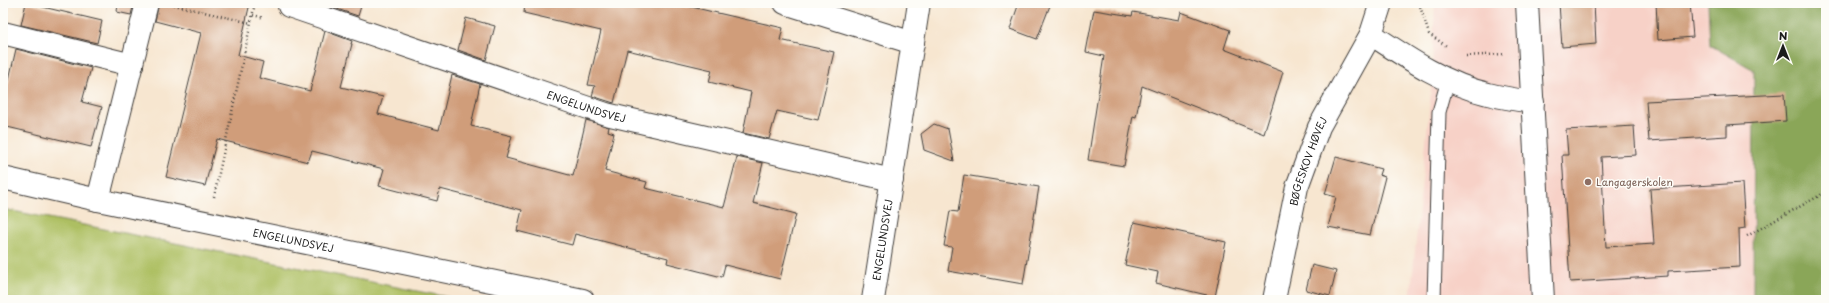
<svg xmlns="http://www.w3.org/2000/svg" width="1829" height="303" viewBox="0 0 1829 303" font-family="'Playpen Sans',sans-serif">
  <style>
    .built { fill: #f7d1c7 }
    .green { fill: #adbf62; stroke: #646e3f }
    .forest { fill: #8aa658; stroke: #53613a }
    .building { fill: #d09d7a }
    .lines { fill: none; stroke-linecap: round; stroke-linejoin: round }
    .service-casing { stroke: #3d3a37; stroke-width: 15 }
    .minor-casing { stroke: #3d3a37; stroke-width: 24 }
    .path { stroke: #3d3a37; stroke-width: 2.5; stroke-dasharray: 1 3; stroke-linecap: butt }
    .service { stroke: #fff; stroke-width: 13 }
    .minor { stroke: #fff; stroke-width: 22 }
    .education-dot { fill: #8d6e63; stroke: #fdfcf7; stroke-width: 1.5 }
    .labels { text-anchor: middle; stroke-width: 3; stroke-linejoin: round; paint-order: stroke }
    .street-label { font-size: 10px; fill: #1c1c1c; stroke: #fdfcf7 }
    .education-label { font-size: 10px; fill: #785e54; stroke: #fdfcf7; text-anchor: start }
  </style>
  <rect width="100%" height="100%" fill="#fdfcf7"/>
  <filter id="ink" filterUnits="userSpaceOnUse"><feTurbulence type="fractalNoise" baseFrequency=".025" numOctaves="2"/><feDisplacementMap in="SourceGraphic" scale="8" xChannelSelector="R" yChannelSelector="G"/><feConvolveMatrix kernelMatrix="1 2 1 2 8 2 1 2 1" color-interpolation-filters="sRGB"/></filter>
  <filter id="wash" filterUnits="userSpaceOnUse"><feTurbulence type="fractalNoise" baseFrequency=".012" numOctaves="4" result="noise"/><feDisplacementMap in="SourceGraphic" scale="16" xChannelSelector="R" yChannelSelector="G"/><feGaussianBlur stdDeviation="0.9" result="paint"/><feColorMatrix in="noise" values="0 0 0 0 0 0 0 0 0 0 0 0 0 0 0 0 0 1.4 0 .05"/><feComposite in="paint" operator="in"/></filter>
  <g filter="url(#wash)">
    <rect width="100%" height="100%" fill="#f7e6d0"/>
    <!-- built -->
    <path class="built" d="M1435 3H1708L1710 45 1754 69 1753 300H1410L1431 92Z"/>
    <!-- green -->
    <path class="green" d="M3 209 452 298V300H3Z"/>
    <!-- forest -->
    <path class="forest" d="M1708 3H1826V300H1753L1754 70 1710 45Z"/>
    <g id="blocks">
      <!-- building -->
      <path class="building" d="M26 3 102 21 97 43 21 25Z
        M118 3H134L131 15 117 12Z
        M159 3H250L238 55 263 62 259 78 310 91 325 31 352 41 351 44H352L341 87 383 97 378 114 439 130 452 75 480 84 471 126 512 136 506 158 573 176 586 120 609 127 608 131 614 133 605 171 647 182 645 188 724 207 737 157 763 163 753 203 796 214 780 279 725 265 722 277 667 263 668 258 575 234 572 245 517 231 522 210 440 189 437 201 379 186 384 169 312 151 308 162 217 139 205 186 166 177 201 33 155 21Z
        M332 3H362L358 16 331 7Z
        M525 3H674L783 28 780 40 834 52 818 120 777 111 769 139 743 133 751 92 709 82 712 70 627 50 614 103 592 96 595 86 588 85 601 31 524 13Z
        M1019 3H1051L1037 39 1010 29Z
        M1559 3H1594L1596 44 1562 47Z
        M1656 3H1690L1693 37 1658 40Z
        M1094 10 1132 16 1133 12 1179 20 1181 12 1230 30 1224 49 1283 72 1264 134 1142 86 1136 117 1133 116 1124 166 1088 160 1104 56 1086 52Z
        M466 18 495 26 486 60 458 50Z
        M16 49 91 68 82 102 102 107 91 147 3 126V83L8 84Z
        M1784 94 1786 121 1727 125V136L1649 141 1646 101Z
        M934 124 948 129 954 161 924 150 921 134Z
        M1634 126 1636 155 1601 157 1606 247 1654 244 1650 189 1742 183 1745 228 1739 229 1740 267 1668 271V276L1570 282 1562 155H1568L1566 130Z
        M1336 157 1381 169 1379 175 1385 177 1370 235 1328 227 1336 197 1325 194Z
        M964 175 1039 187 1023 284 948 271 952 247 944 246 950 211 958 212Z
        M1134 222 1226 242 1215 297 1156 283 1158 272 1125 265Z
        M1312 265 1336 271 1330 296 1306 290Z"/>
    </g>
  </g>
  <g filter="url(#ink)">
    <use href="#blocks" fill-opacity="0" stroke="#3d3a37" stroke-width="1"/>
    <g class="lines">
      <defs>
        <path id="service" d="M1434 300 1439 112 1448 80"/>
        <g id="minor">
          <path d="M785 3 913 43"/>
          <path d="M1527 3 1543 300"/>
          <path id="s1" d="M289 6 606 114 892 180"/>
          <path d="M3 33 132 65"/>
          <path d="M1371 34C1407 58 1445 84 1488 94 1503 98 1518 100 1533 102"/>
          <path id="s2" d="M3 178 98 200 583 300"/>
          <path d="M98 200 147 3"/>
          <path id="s3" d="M873 300 919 3"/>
          <path id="s4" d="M1274 300 1297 187 1319 127 1371 34 1381 3"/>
        </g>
      </defs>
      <!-- service casing -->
      <use href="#service" class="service-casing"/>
      <!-- minor casing -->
      <use href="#minor" class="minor-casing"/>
      <!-- path -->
      <path class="path" d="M1419 3 1429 34 1448 47
        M174 5 251 23
        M253 15 264 18
        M1466 56 1503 54
        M214 197 255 3
        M1747 236 1826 192"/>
      <!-- service -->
      <use href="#service" class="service"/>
      <!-- minor -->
      <use href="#minor" class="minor"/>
    </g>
  </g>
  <!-- markers -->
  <circle class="education-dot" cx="1588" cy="182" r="4"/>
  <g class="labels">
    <!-- street labels -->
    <g class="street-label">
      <text dy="4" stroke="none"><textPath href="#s1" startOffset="314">ENGELUNDSVEJ</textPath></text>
      <text dy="4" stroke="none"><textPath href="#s4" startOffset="143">BØGESKOV HØVEJ</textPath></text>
      <text dy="4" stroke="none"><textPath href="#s2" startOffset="297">ENGELUNDSVEJ</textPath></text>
      <text dy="4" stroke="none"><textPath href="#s3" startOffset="61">ENGELUNDSVEJ</textPath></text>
    </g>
    <!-- education labels -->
    <g class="education-label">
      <text x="1596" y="186">Langagerskolen</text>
    </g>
  </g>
  <!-- margin -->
  <rect width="1829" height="303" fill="none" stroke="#fdfcf7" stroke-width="16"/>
  <!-- north arrow -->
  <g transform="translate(1783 46)" stroke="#fdfcf7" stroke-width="3" paint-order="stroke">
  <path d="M0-3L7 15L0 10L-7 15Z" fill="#1c1c1c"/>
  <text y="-6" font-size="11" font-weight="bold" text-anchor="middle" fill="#1c1c1c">N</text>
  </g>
</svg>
